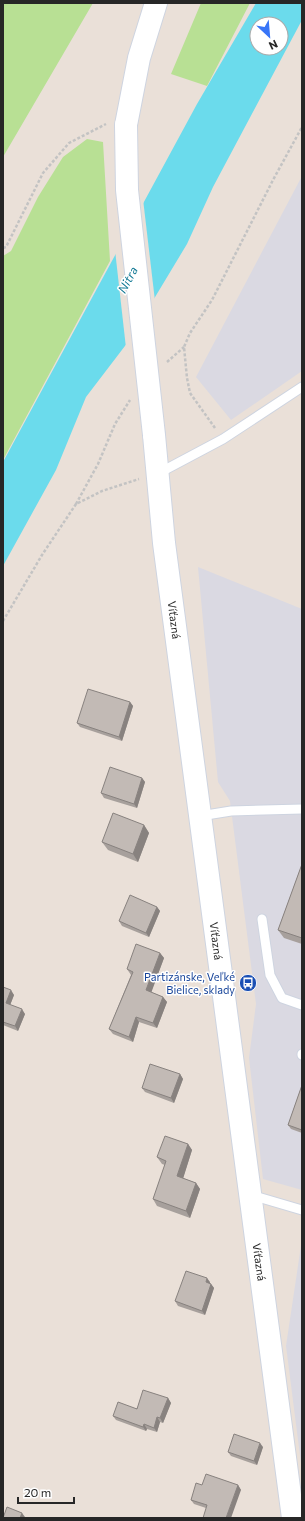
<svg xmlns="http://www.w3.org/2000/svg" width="305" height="1521" viewBox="0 0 305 1521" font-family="Commissioner,sans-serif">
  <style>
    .industrial { fill: #dad9e2 }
    .green { fill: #b8e094 }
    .water { fill: #6bdbec; fill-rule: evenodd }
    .pier { fill: #eae0d8 }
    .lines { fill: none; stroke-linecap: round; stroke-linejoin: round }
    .service-casing { stroke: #ced4e0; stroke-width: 11 }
    .secondary-casing { stroke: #ced4e0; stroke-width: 24 }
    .path { stroke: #c3c3c3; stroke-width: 2.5; stroke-dasharray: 3 2; stroke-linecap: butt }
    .service { stroke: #fff; stroke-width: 9 }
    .secondary { stroke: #fff; stroke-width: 22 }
    .secondary-bridge-casing { stroke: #ced4e0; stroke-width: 24; stroke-linecap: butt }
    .secondary-bridge { stroke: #fff; stroke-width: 22 }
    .wall { fill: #a7a09c }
    .shaded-wall { fill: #88827f }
    .building { fill: #c2bab5; stroke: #88827f }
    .labels { text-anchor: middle; stroke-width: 3; stroke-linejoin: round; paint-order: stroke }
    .street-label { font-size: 11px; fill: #272727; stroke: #fff }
    .transit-label { font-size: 11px; fill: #164399; stroke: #fff; text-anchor: end }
    .water-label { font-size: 12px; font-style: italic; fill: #0f7793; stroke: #fff }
  </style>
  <rect width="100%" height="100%" fill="#eae0d8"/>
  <!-- industrial -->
  <path class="industrial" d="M302 176V371L231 420 196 377Z
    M198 567 302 609V1190L263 1179 249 1058 256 1004 230 801 218 782Z
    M302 1239V1471L286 1346Z"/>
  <!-- green -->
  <path class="green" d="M3 3H93L3 157Z
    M201 3H250L207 86 171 74Z
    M87 139 103 142 110 261 3 460V256L11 251 38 197 63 157Z"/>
  <!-- water -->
  <path class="water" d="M256 3H302V20L213 187 187 244 128 342 86 397 56 470 3 566V462L197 104ZM257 24H281V48H257Z"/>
  <!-- pier -->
  <path class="pier" d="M143 199 155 301 126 348 115 250Z"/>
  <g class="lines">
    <defs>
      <path id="service" d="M159 473 223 439 302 387
        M200 816 231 811 302 809
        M262 919 270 975 282 998 302 1005
        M302 1054V1055
        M251 1195 302 1210"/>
      <path id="secondary" d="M126 125 139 58 156 3
        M154 435 164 543 293 1518"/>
    </defs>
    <!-- service casing -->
    <use href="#service" class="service-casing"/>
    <!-- secondary casing -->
    <use href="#secondary" class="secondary-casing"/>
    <!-- path -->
    <path class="path" d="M3 248 6 247 43 173 69 143 106 124
      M167 362 184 347
      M215 428 190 393 187 378 184 347 190 333 212 300 273 180 302 127
      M76 504 98 464 115 424 130 400
      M3 621 42 555 76 504 102 491 139 479"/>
    <!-- service -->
    <use href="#service" class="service"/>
    <!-- secondary -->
    <use href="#secondary" class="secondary"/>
    <defs>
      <path id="secondary-bridge" d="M126 125 127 190 154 435"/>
    </defs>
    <!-- secondary-bridge casing -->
    <use href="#secondary-bridge" class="secondary-bridge-casing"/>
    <!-- secondary-bridge -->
    <use href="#secondary-bridge" class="secondary-bridge"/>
  </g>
  <!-- wall -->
  <path class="wall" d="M130 702 133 706 122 741 80 727 77 723Z
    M142 778 145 782 137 808 104 798 101 793Z
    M144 825 149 833 138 862 108 850 102 842Z
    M302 864V944L284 938 278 930Z
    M157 907 160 911 149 937 122 926 119 921Z
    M160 953 164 958 151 992 163 997 167 1002 157 1028 139 1022 133 1042 113 1034 109 1029 131 975 127 969Z
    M3 987 14 995 10 1005 25 1014 18 1031 3 1025Z
    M180 1074 183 1079 174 1103 145 1092 142 1088Z
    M302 1085V1133L291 1129 288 1125Z
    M188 1144 192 1150 183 1178 196 1183 200 1189 190 1218 157 1206 153 1199 165 1165 162 1164 157 1157Z
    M210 1282V1283L211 1284 214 1288 205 1315 178 1306 175 1301Z
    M168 1398 171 1403 163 1423 160 1422 157 1432 147 1429 146 1431 116 1420 113 1416Z
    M263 1447 257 1465 231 1456 228 1452Z
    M202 1485H238L241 1490 206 1508 194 1504 191 1500Z"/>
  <!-- shaded-wall -->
  <path class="shaded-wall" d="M130 702 133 706 122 741 119 737Z
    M142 778 145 782 137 808 134 804Z
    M144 825 149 833 138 862 133 854Z
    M157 907 160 911 149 937 146 933Z
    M160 953 164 958 150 996 146 990Z
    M11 990 14 995 9 1008 6 1003Z
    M163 997 167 1002 157 1028 153 1023Z
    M22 1009 25 1014 18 1031 15 1026Z
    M136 1017 139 1022 133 1042 129 1037Z
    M180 1074 183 1079 174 1103 171 1098Z
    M188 1144 192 1150 182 1182 177 1176Z
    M196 1183 200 1189 190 1218 186 1211Z
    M207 1278 210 1282 209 1287 206 1282Z
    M211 1284 214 1288 205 1315 202 1311Z
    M168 1398 171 1403 163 1423 160 1418Z
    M157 1417 160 1422 157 1432 154 1428Z
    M144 1424 147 1429 146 1431 143 1427Z
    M260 1443 263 1447 257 1465 254 1461Z
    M238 1485 241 1490 231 1518H226Z
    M22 1513 25 1517V1518H20Z"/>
  <!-- building -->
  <path class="building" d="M88 689 130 702 119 737 77 723Z
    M110 767 142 778 134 804 101 793Z
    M113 813 144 825 133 854 102 842Z
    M302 864V938L278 930Z
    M130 895 157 907 146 933 119 921Z
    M136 944 160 953 146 990 163 997 153 1023 136 1017 129 1037 109 1029 133 972 127 969Z
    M3 987 11 990 6 1003 22 1009 15 1026 3 1022Z
    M150 1064 180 1074 171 1098 142 1088Z
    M302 1085V1130L288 1125Z
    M165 1136 188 1144 177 1176 196 1183 186 1211 153 1199 166 1161 157 1157Z
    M186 1271 207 1278 206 1282 211 1284 202 1311 175 1301Z
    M143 1390 168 1398 160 1418 157 1417 154 1428 144 1424 143 1427 113 1416 118 1402 137 1409Z
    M234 1434 260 1443 254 1461 228 1452Z
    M206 1474 238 1485 226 1518H203L207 1505 191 1500 196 1483 202 1485Z
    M7 1507 22 1513 20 1518H3Z"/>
  <!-- icons -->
  <defs>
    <symbol id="bus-disc" viewBox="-11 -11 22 22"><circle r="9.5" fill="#1a4fb4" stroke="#fff"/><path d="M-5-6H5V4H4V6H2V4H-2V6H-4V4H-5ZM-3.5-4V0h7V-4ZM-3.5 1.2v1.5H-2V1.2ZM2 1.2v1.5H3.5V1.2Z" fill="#fff"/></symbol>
  </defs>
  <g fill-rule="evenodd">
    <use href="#bus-disc" x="238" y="973" width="20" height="20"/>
  </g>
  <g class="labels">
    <!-- street labels -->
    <g class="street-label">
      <text transform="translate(174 620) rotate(83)" y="4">Víťazná</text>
      <text transform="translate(216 941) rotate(83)" y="4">Víťazná</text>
      <text transform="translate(259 1262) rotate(82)" y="4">Víťazná</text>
    </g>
    <!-- transit labels -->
    <g class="transit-label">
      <text x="235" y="981">Partizánske, Veľké<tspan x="235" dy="13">Bielice, sklady</tspan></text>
    </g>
    <!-- water labels -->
    <g class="water-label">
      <text transform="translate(128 280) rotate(-62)" y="4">Nitra</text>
    </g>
  </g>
  <!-- border -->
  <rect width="305" height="1521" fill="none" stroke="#272727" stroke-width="8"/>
  <!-- north arrow -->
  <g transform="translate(269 36) rotate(154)"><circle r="19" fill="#ffffff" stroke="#a9a9a9"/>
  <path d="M0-3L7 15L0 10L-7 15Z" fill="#3875f7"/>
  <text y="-6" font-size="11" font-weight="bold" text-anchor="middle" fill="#272727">N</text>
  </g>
  <!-- scale -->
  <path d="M18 1497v6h56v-6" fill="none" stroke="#272727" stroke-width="2"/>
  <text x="24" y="1497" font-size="12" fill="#272727" stroke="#ffffff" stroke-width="3" paint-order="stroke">20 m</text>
</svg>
